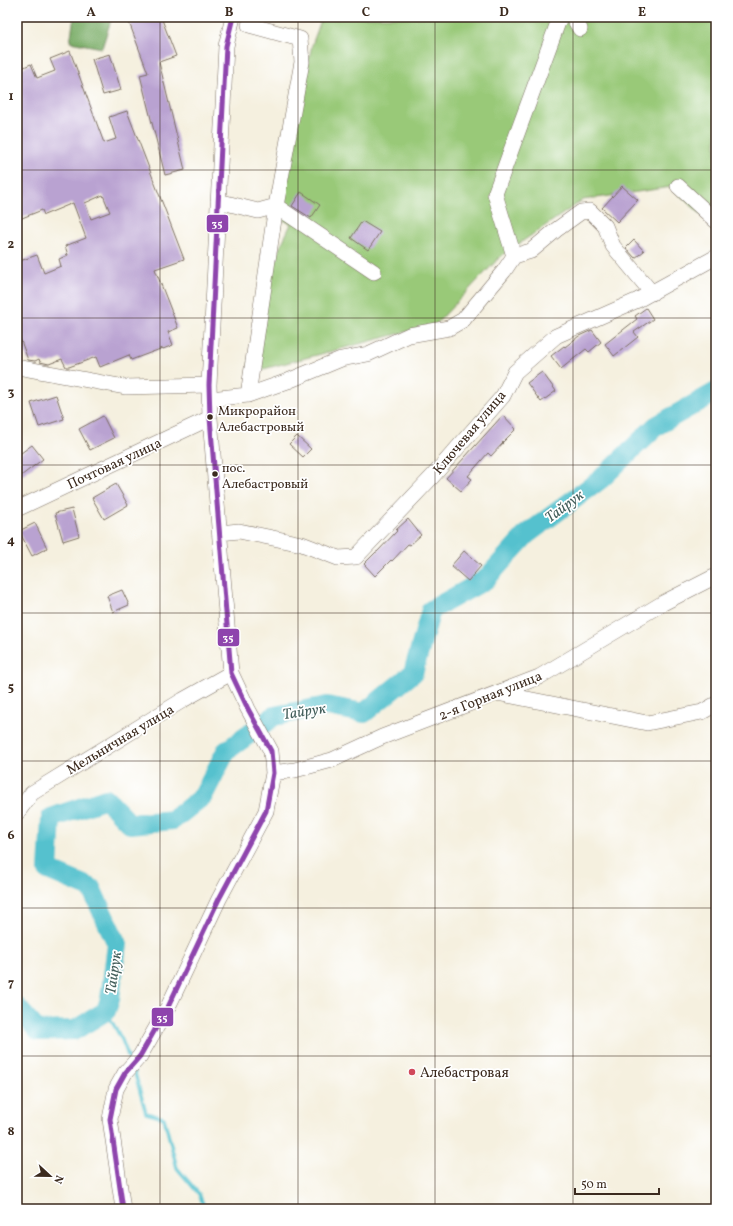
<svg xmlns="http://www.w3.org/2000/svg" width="733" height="1226" viewBox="0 0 733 1226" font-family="Vollkorn,serif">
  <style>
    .green { fill: #99c978; stroke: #6a7a4b }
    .forest { fill: #7aad68; stroke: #5a6c43 }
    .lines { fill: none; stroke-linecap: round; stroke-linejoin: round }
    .stream { stroke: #55c1ce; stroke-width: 3.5 }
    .river { stroke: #55c1ce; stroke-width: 20 }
    .building { fill: #b9a2d1; fill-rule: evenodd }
    .minor-casing { stroke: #7c6f62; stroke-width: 16 }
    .minor { stroke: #fff; stroke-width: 15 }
    .bus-1-casing { stroke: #fff; stroke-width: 8 }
    .bus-1 { stroke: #8e44ad; stroke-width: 5 }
    .grid { fill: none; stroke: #3b2a1e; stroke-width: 1; stroke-opacity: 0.55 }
    .bus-dot { fill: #3b2a1e; stroke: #fff; stroke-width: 1.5 }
    .poi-dot { fill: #d1495b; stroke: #fff; stroke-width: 1.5 }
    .labels { text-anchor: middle; stroke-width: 3.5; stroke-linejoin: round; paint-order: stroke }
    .bus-label { font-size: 13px; fill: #3b2a1e; stroke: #fff; text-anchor: start }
    .street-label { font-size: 14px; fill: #3b2a1e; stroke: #fff }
    .poi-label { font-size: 14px; fill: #3b2a1e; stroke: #fff; text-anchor: start }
    .water-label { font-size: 15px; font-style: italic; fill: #445f5c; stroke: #fff }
    .line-badge { stroke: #fff; stroke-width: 1.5 }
    .badge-label { font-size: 11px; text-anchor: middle; font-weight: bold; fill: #fff }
    .neatline { fill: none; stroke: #3b2a1e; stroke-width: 1.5 }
    .grid-label { font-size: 13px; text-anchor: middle; font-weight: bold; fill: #3b2a1e }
  </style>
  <rect width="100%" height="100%" fill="#fff"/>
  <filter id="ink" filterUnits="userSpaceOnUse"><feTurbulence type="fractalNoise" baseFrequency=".025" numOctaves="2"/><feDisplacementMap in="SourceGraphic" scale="8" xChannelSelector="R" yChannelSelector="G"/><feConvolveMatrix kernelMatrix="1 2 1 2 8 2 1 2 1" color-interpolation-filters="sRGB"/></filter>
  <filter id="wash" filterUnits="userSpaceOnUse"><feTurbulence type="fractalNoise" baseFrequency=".012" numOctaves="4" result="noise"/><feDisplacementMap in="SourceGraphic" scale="16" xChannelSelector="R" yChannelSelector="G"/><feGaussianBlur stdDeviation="0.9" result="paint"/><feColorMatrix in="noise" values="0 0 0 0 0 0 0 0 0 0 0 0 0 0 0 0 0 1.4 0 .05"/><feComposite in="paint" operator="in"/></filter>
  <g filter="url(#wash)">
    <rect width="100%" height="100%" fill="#f5f0df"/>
    <!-- green -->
    <path class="green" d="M322 17H716V228L671 187 583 200 501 256 436 324 248 373 258 294 291 224 274 215 312 45Z"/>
    <!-- forest -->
    <path class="forest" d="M74 17H112L102 48 70 42Z"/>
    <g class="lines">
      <!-- stream -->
      <path class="stream" d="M106 1011 122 1040 130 1061
        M134 1070 146 1113 164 1118 177 1168 199 1194 205 1209"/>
      <!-- river -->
      <path class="river" d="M17 1007 38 1031 75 1030 106 1011 110 999 117 944 91 888 48 870 51 818 106 799 130 824 173 820 203 796 226 751 274 716 327 706 364 713 413 673 431 610 485 580 526 535 601 479 656 426 716 392"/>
    </g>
    <g id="blocks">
      <!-- building -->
      <path class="building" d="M141 17H161L176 56 159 62 185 170 165 175 140 75 148 73 129 22Z
        M70 51 104 143 116 139 109 117 127 111 184 259 155 269 178 328 168 332 173 345 163 349V348L131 360 129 355 100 367 96 357 69 367H66L62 359 49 364 40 362 39 359 35 361 28 360 17 330V262L37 255 44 273 61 266 59 259 68 255 65 246 86 238 73 203 44 215 42 210 17 220V70L31 64 37 78 55 71 50 59ZM103 195 110 212 91 219 85 203Z
        M110 54 121 90 103 95 92 59Z
        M622 186 638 200 617 222 602 208Z
        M301 192 320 205 311 218 292 206Z
        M362 221 380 232 368 250 351 238Z
        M634 240 644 251 635 258 626 248Z
        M646 308 653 319 634 332 638 337 614 356 605 344 637 319 635 316Z
        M592 330 601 342 589 352 586 349 561 369 551 356 564 346 565 347 579 336Z
        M542 372 556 391 541 402 527 383Z
        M56 395 64 419 39 427 31 403Z
        M503 415 516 429 502 443H503L491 456 488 453 468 476 472 479 461 491 446 478Z
        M103 416 114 438 90 450 79 429Z
        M297 436 311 449 303 457 289 444Z
        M32 445 43 459 17 479V456Z
        M116 484 128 505 104 519 92 498Z
        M72 509 79 536 63 541 55 513Z
        M408 519 421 535 410 545 408 544 392 561 391 560 375 576 364 564 376 552H377L397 531 396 530Z
        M35 523 47 548 32 556 19 531Z
        M464 551 481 566 468 581 451 566Z
        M122 590 129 605 113 612 107 596Z"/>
    </g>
  </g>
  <g filter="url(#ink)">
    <use href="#blocks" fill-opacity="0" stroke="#7c6f62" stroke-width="1"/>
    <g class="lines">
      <defs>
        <path id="minor" d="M573 17 580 29
          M678 186 716 221
          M218 201 258 211 276 206 302 62 300 39 249 25
          M514 256 531 251 556 230 581 212 590 211 605 226 613 246 652 293
          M17 367 125 387 209 385
          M248 395 276 206 374 272
          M210 399 248 395 288 381 341 359 368 354 409 335 449 328 463 320 504 271 514 256 495 194 560 17
          M17 509 210 418
          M220 533 239 531 302 544 338 558 356 557 432 477 503 396 515 372 556 336 638 300 716 257
          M497 693 647 723 702 712 716 704
          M273 773 295 770 332 760 382 737 539 677 663 603 716 576
          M17 813 32 793 183 700 231 673
          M123 1209 110 1119 116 1089 125 1073 140 1056 168 1007 219 899 266 811 273 773 271 751 248 709 231 673 210 418 209 385 226 46 233 17"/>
      </defs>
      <!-- minor casing -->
      <use href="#minor" class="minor-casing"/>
      <!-- minor -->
      <use href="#minor" class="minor"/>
      <defs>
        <path id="bus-1" d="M123 1209 110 1119 116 1089 125 1073 140 1056 168 1007 219 899 266 811 273 773 271 751 248 709 231 673 210 418 209 385 226 46 233 17"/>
      </defs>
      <!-- bus-1 casing -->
      <use href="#bus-1" class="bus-1-casing"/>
      <!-- bus-1 -->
      <use href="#bus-1" class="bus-1"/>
    </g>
  </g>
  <!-- grid -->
  <path class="grid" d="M160 17V1209M298 17V1209M435 17V1209M573 17V1209M17 170H716M17 318H716M17 465H716M17 613H716M17 761H716M17 908H716M17 1056H716"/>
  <!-- markers -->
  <g class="bus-dot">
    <circle cx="210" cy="417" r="3.5"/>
    <circle cx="215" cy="474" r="3.5"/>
  </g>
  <circle class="poi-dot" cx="412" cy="1072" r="4"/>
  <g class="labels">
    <!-- bus labels -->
    <g class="bus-label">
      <text x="218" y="415">Микрорайон<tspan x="218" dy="16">Алебастровый</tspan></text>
      <text x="222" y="472">пос.<tspan x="222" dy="16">Алебастровый</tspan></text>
    </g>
    <!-- street labels -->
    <g class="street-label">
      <text transform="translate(469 432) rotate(-50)" y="5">Ключевая улица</text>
      <text transform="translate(114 463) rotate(-25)" y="5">Почтовая улица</text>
      <text transform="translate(490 695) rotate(-22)" y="5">2-я Горная улица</text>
      <text transform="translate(120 739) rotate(-31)" y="5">Мельничная улица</text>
    </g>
    <!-- poi labels -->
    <g class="poi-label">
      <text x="420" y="1077">Алебастровая</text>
    </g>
    <!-- water labels -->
    <g class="water-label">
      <text transform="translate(564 506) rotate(-37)" y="5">Тайрук</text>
      <text transform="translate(304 711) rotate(-9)" y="5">Тайрук</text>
      <text transform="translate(113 973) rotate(-82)" y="5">Тайрук</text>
    </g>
  </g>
  <g class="line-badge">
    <rect x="206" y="214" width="23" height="19" rx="4" fill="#8e44ad"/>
    <rect x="217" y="628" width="23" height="19" rx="4" fill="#8e44ad"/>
    <rect x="151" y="1007" width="23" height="20" rx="4" fill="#8e44ad"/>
  </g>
  <g class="badge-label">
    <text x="217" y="227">35</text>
    <text x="228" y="641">35</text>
    <text x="162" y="1021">35</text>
  </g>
  <!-- margin -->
  <rect width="733" height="1226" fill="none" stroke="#fff" stroke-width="44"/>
  <!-- north arrow -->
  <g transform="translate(50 1176) rotate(112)" stroke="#ffffff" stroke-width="3" paint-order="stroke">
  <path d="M0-3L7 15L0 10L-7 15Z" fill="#3b2a1e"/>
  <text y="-6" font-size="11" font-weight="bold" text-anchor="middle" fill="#3b2a1e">N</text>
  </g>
  <!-- scale -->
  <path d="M575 1188v6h84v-6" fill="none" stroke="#3b2a1e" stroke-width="2"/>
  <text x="581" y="1188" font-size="12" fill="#3b2a1e" stroke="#ffffff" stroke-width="3" paint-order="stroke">50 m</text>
  <rect x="22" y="22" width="689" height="1182" class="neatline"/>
  <g class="grid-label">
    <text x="91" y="16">A</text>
    <text x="229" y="16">B</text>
    <text x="366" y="16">C</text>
    <text x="504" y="16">D</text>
    <text x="642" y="16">E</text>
    <text x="11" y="100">1</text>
    <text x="11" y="248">2</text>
    <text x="11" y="396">3</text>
    <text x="11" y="544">4</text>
    <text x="11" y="691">5</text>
    <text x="11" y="839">6</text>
    <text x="11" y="987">7</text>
    <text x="11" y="1135">8</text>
  </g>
</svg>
